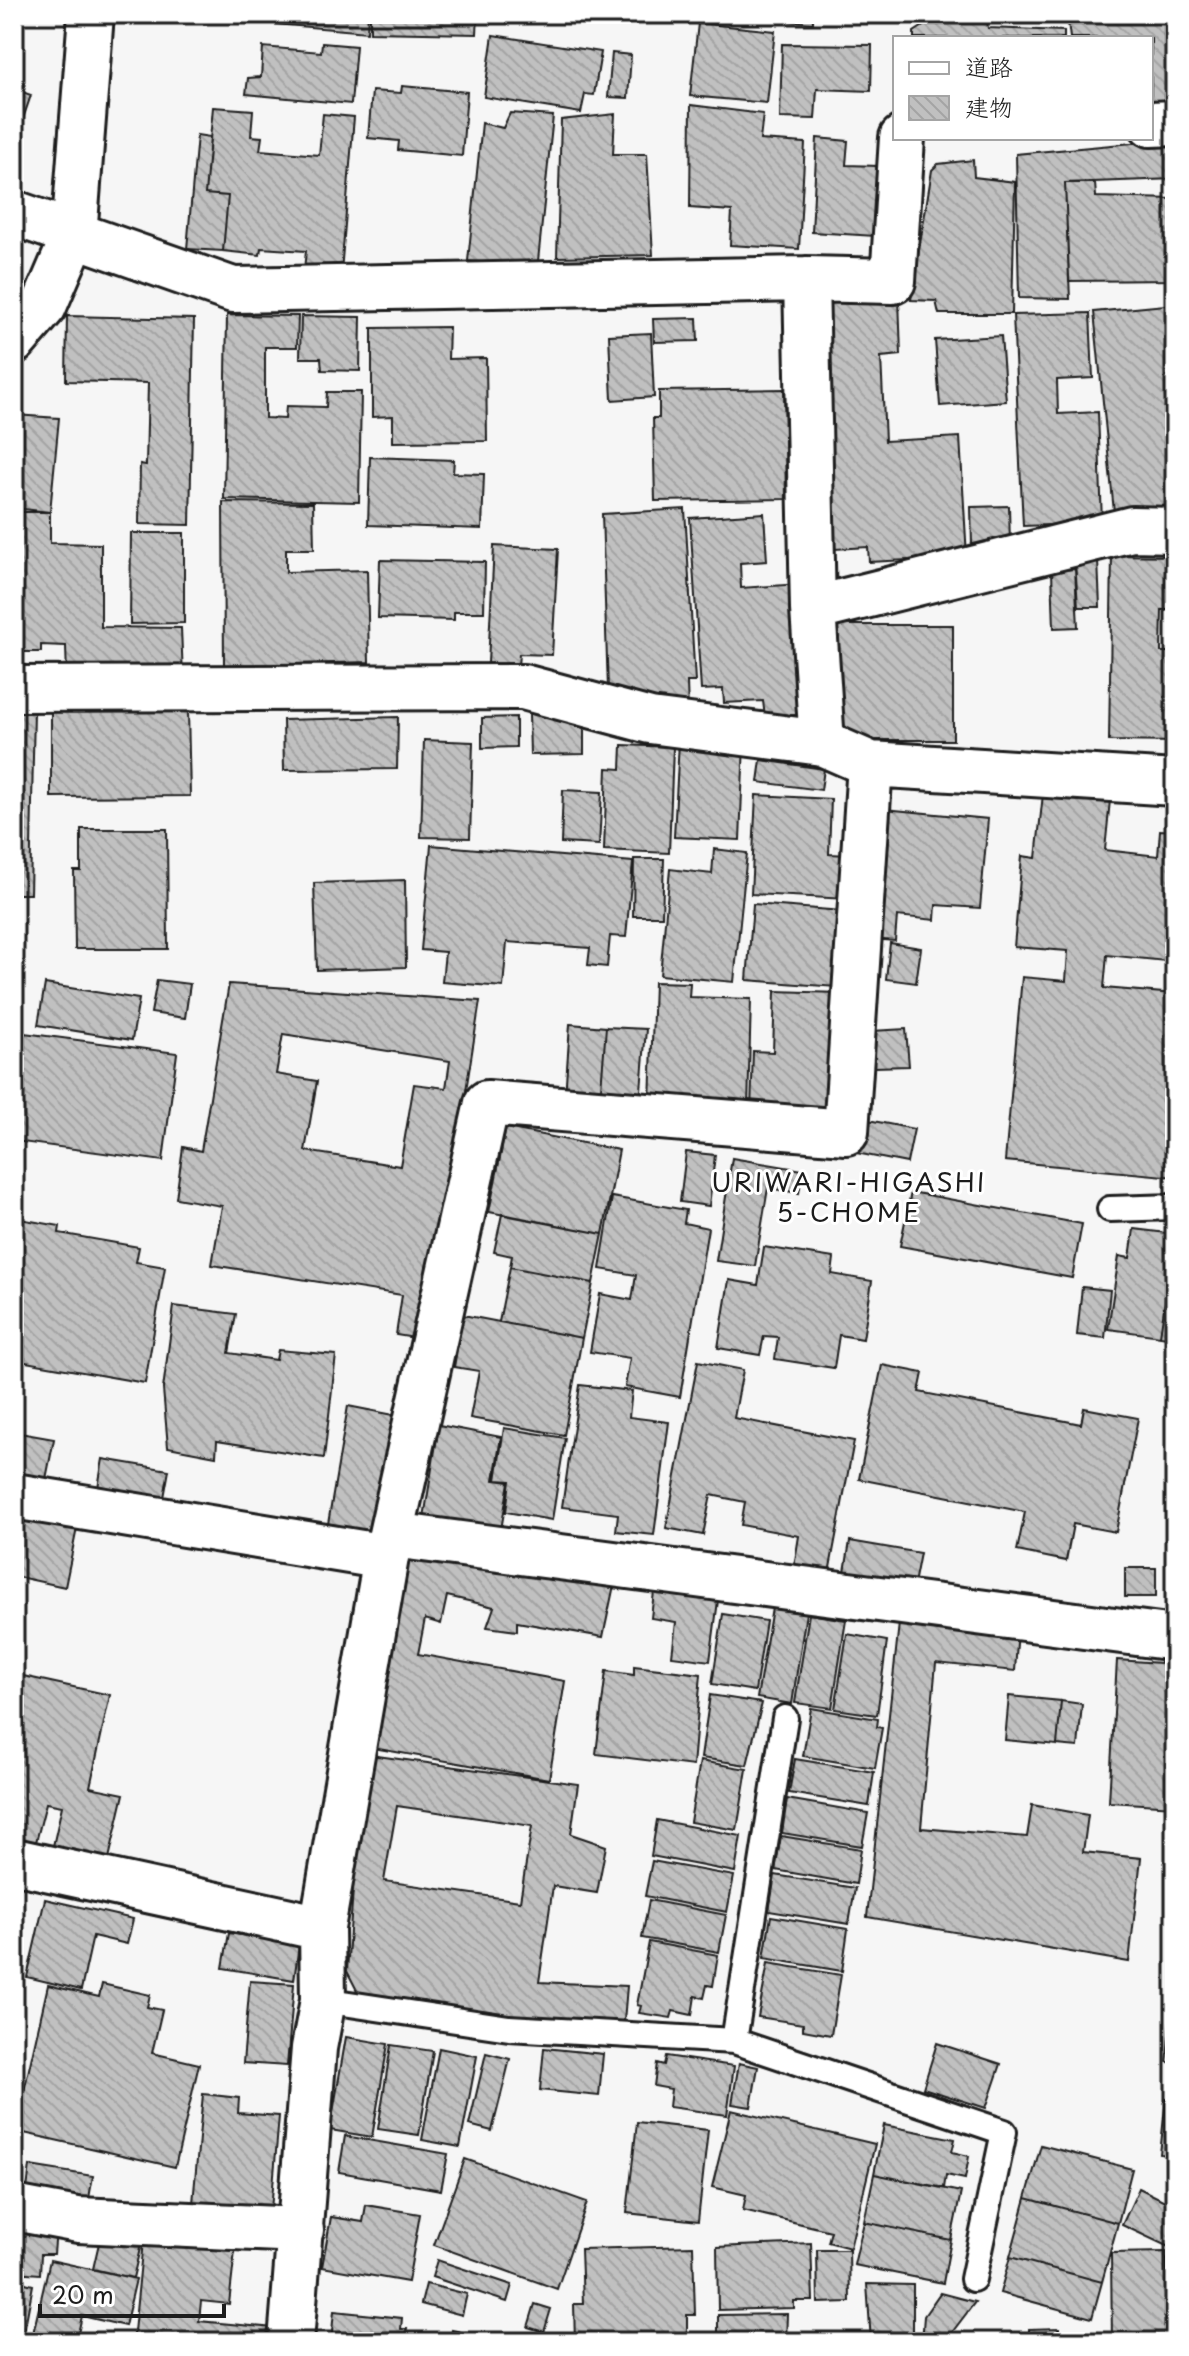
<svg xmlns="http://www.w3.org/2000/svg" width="1189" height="2356" viewBox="0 0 1189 2356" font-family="'Playpen Sans','Klee One',sans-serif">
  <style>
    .building { fill: url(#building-back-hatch); stroke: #1c1c1c; stroke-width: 2; fill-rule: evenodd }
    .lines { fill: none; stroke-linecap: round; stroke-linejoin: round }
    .service-casing { stroke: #1c1c1c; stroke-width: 30 }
    .minor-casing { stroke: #1c1c1c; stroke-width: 50 }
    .service { stroke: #fff; stroke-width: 24 }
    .minor { stroke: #fff; stroke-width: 44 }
    .labels { text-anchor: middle; stroke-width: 6; stroke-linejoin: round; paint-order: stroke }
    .neighbourhood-label { font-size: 26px; letter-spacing: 2px; fill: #1c1c1c; stroke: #fff }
  </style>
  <defs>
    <pattern id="building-back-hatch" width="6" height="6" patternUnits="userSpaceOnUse" patternTransform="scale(2)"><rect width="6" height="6" fill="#c0c0c0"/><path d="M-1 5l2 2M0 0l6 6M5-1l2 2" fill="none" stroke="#a4a4a4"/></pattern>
  </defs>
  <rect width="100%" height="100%" fill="#f6f6f6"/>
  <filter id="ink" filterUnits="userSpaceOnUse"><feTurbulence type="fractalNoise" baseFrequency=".0125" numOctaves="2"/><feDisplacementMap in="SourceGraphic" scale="16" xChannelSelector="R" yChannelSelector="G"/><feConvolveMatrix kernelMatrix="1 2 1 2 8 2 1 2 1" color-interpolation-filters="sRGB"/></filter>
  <g filter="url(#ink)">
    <!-- building -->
    <path class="building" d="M204 14H368L367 32 204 18Z
      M370 14H478L477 34 370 32Z
      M518 14H570L569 21Z
      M700 14H813V23Z
      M942 14H986L988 28 1064 31V38H914V32Z
      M1067 14H1170L1175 109 1151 111V38H1070Z
      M698 23 775 31 767 103 690 96Z
      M493 35 601 52 594 95 585 94 581 113 484 97Z
      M322 43 356 46 351 104 246 94 248 78 261 77 263 47 321 52Z
      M782 44 872 45 871 91 817 89 815 119 780 118Z
      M612 53 631 55 628 98 608 97Z
      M402 86 467 92 462 156 398 150 399 141 368 138 372 91 401 93Z
      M14 89 31 95 14 145Z
      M691 105 763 114 760 140 805 143 799 249 730 245 732 211 690 208Z
      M213 107 253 110 251 136 262 137 260 150 319 155 323 114 354 117 341 272 304 269 306 251 261 248 260 255 223 251 228 196 205 194Z
      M510 113 553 116 538 261 522 265 468 261 482 123 503 128Z
      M615 114 613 154H647L653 255 557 257 561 120Z
      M197 135 210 137 205 194 228 196 223 251 187 249Z
      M817 138 848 141 846 165 879 166 875 236 812 232Z
      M1175 139V179L1065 183 1070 299 1019 298 1016 154Z
      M973 160 974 177 1015 182 1012 314H939L936 301 911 300 932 170 938 164Z
      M1065 183H1095L1096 197 1175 199V280L1069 281Z
      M899 298 901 355 881 357 885 441 960 437 967 557 869 562 868 547 835 549 823 302Z
      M1175 304V372L1168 373 1169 405H1175V508L1114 512 1094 312Z
      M1090 313 1093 378 1057 380 1058 414 1098 412 1102 523 1023 526 1013 315Z
      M227 315 298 316 297 347H265V418L285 419 286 406 326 407 327 392H361L359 502 224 499Z
      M67 316 194 319 190 525 139 524 140 464 146 465 148 383 66 381Z
      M301 316 361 317 360 371 322 370 321 358H300Z
      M697 318 698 341 654 342 653 319Z
      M449 327 448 359 486 358 487 441 393 442V416L372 417V328Z
      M651 333 654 397 612 400 609 335Z
      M1001 336 1006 401 940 406 935 340Z
      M784 389 786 499 655 501 653 418H659V391Z
      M14 415 59 418 50 512 14 508Z
      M370 457 454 460 453 473 484 474 482 529 368 525Z
      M223 502 313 503 314 549H286V572L367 570 369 662 224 666Z
      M1009 506 1010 545H972L971 507Z
      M685 509 695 682H687L688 711 608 689 602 514Z
      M14 512H50V543L101 544V627L181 628 183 676H67L66 646 41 645V652H14Z
      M764 513 767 561 740 563 741 588 800 584 809 714 765 717 763 701 724 703 723 689 701 690 690 518Z
      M131 533H184V623L130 624Z
      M494 546 558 549 552 655 519 654 518 666 488 663Z
      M1112 555 1175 556V610H1162L1161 652H1175V742L1109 741Z
      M380 560 485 562 484 612H454V620L378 618Z
      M1098 560 1100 607H1078L1075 561Z
      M1075 569 1078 627 1054 628 1052 571Z
      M837 625H953V740H840Z
      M14 711H34L30 894H14Z
      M51 711H188L190 796 51 797Z
      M529 714H584V754L530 755Z
      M398 717 397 769 284 770 283 720Z
      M516 717V747L482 748V718Z
      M424 740 473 742 470 838 421 837Z
      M679 741 744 743 740 840 674 837Z
      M622 745 673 747 669 853 604 850 607 768 621 769Z
      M761 760 824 769 821 790 758 782Z
      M563 790 602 792 599 845 561 843Z
      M1043 794 1110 800 1105 850 1158 856 1160 830 1175 831V962L1107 955 1104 988 1175 994V1177L1005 1161 1022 977 1066 981 1068 951 1014 947 1022 856 1036 858Z
      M756 795 831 799 829 854 849 855 847 899 751 894Z
      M884 809 988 819 980 908 936 905 935 920 897 916 895 941 872 939Z
      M81 829H167L168 949H75L74 871H81Z
      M431 845 633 862 626 937 610 936 607 967 588 965 590 948 507 942 503 987 442 982 445 952 421 950Z
      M714 849 747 853 734 982 660 975 670 869 712 874Z
      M634 859H664L662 916H633Z
      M405 880 406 967 317 970 314 883Z
      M753 904 842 911 836 987 747 980Z
      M890 943 921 948 916 983 886 979Z
      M157 980 190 984 185 1018 151 1013Z
      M654 982 690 983 689 997 751 999 748 1108 650 1104Z
      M45 984 139 999 132 1040 38 1025Z
      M229 984 480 1001 427 1340 396 1335 402 1295 212 1265 222 1206 176 1198 183 1147 201 1151ZM283 1034 450 1061 446 1088 414 1084 400 1166 305 1151 317 1081 276 1074Z
      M775 991 839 993 833 1114 751 1111 753 1051 773 1052Z
      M570 1024 606 1027 600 1101 565 1097Z
      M606 1027 646 1029 640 1103 600 1101Z
      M906 1029 909 1066 874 1067 872 1031Z
      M24 1033 177 1053 163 1161 14 1141V1104Z
      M863 1119 914 1129 907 1163 856 1153Z
      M506 1128 619 1150 603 1234 489 1212Z
      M686 1152 715 1155 709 1206 680 1202Z
      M732 1158 803 1170 799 1193 768 1188 755 1266 716 1261Z
      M911 1192 1082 1224 1072 1278 900 1246Z
      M612 1197 686 1210 684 1223 708 1228 680 1397 625 1387 630 1358 590 1352 600 1294 632 1300 636 1275 600 1269Z
      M502 1214 603 1234 593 1283 510 1267 512 1256 494 1252Z
      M14 1218 60 1226 59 1233 139 1247 136 1262 165 1267 145 1383 14 1360Z
      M1134 1229 1175 1234 1160 1336 1108 1329 1119 1256 1130 1258Z
      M1175 1234V1338L1160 1336Z
      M764 1247 834 1258 832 1274 872 1281 863 1339 839 1335 834 1368 775 1359 778 1337 764 1336 760 1355 718 1348 729 1280 758 1285Z
      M510 1267 593 1283 582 1338 499 1322Z
      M1082 1287 1110 1290 1105 1338 1077 1335Z
      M174 1306 236 1314 229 1353 276 1360 278 1350 336 1355 324 1458 217 1441 216 1456 168 1447 163 1389Z
      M463 1315 582 1338 564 1435 470 1418 479 1371 454 1367Z
      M698 1361 743 1370 734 1418 854 1441 829 1573 794 1567 799 1536 741 1525 745 1502 711 1495 703 1535 666 1528Z
      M882 1365 923 1373 919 1392 1081 1424 1084 1408 1138 1418 1116 1532 1073 1524 1066 1561 1017 1551 1025 1512 859 1479Z
      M580 1385 632 1391 629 1417 669 1422 654 1535 616 1531 618 1514 562 1507Z
      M348 1406 404 1417 384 1534 328 1524Z
      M439 1425 501 1437 494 1480 509 1482 501 1530 423 1524Z
      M504 1428 565 1438 552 1520 506 1512 510 1481 496 1480Z
      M14 1432 54 1439 46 1479 14 1474Z
      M103 1459 169 1470 163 1503 97 1493Z
      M14 1515 77 1528 65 1587 14 1576Z
      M850 1541 920 1553 914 1584 845 1572Z
      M407 1551 614 1585 603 1637 517 1622V1631L487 1627 494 1607 447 1596 441 1624 425 1619 418 1654 565 1681 549 1779 373 1748Z
      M1125 1568H1156V1597H1125Z
      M655 1583 719 1593 710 1661 672 1656 676 1622 651 1618Z
      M772 1608 806 1613 792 1704 757 1698Z
      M723 1614 766 1621 755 1691 712 1684Z
      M809 1614 846 1620 832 1708 795 1703Z
      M900 1614 1018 1629 1015 1671 936 1663 921 1828 1027 1837 1032 1805 1088 1815 1083 1852 1141 1858 1129 1962 867 1917Z
      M847 1634 887 1641 877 1715 835 1709Z
      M1117 1660 1175 1664V1806L1109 1802Z
      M634 1666 701 1674 693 1766 596 1754 606 1671 634 1675Z
      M14 1674 110 1695 90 1787 124 1794 107 1867 51 1855 62 1806 46 1803 36 1842 14 1837Z
      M710 1695 762 1703 747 1765 701 1758Z
      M1009 1696 1061 1701 1057 1745 1005 1740Z
      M1061 1701 1082 1704 1078 1747 1057 1745Z
      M811 1708 878 1719 877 1727 882 1728 875 1768 803 1756Z
      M363 1754 578 1784 571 1834 606 1846 597 1893 553 1886 539 1982 627 1986 623 2033 364 2004 347 1971ZM397 1806 532 1826 520 1901 384 1881Z
      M795 1759 874 1772 869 1806 789 1793Z
      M700 1761 747 1769 737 1830 690 1822Z
      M787 1799 868 1813 862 1846 782 1833Z
      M657 1820 741 1836 735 1872 651 1856Z
      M781 1836 861 1849 856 1884 775 1870Z
      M652 1861 734 1876 727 1912 645 1896Z
      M775 1875 855 1888 849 1924 769 1911Z
      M45 1899 133 1919 127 1944 93 1936 81 1990 27 1977Z
      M649 1900 726 1915 719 1952 642 1938Z
      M771 1916 848 1929 842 1971 764 1958Z
      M229 1933 299 1945 294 1980 223 1968Z
      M649 1942 718 1955 713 1986 707 1985 704 1998 695 1996 692 2015 673 2011 671 2018 639 2013 641 2006 637 2005Z
      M768 1963 841 1975 831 2035 803 2030V2024L758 2017Z
      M250 1981 294 1984 287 2066 243 2063Z
      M102 1984 150 1995 147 2007 162 2010 152 2053 199 2064 175 2167 15 2131 48 1985 99 1997Z
      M1172 1993 1175 1994V2063L1167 2062Z
      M346 2037 388 2044 372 2137 330 2130Z
      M937 2043 1001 2064 986 2108 923 2088Z
      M391 2045 433 2051 419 2135 378 2129Z
      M439 2048 477 2056 460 2147 422 2140Z
      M544 2048 603 2054 599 2096 540 2090Z
      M486 2053 510 2059 492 2131 469 2125Z
      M666 2056 734 2066 727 2115 669 2107 671 2089 654 2086 657 2063 664 2065Z
      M739 2063 758 2067 751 2107 732 2104Z
      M203 2094 239 2098 238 2113 279 2116 271 2210 193 2203Z
      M1166 2098 1175 2099V2156L1160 2154Z
      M731 2110 875 2144 850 2248 828 2242 831 2231 743 2210 746 2195 712 2187Z
      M637 2122 708 2130 698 2221 627 2213Z
      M884 2125 955 2139 952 2152 969 2156 965 2179 946 2175 944 2188 874 2174Z
      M345 2136 448 2154 441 2190 339 2172Z
      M1041 2145 1132 2169 1118 2223 1026 2198Z
      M465 2159 587 2202 557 2289 434 2245Z
      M30 2166 93 2176 89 2198 27 2189Z
      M874 2174 961 2192 951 2240 864 2222Z
      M1139 2188 1175 2206V2250L1122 2225Z
      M1026 2198 1118 2223 1102 2282 1010 2257Z
      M366 2205 420 2214 408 2282 322 2267 331 2217 363 2222Z
      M864 2222 951 2240 943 2283 854 2265Z
      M14 2226 56 2229 54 2254H41L40 2274 14 2272Z
      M102 2230 142 2240 133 2278 93 2269Z
      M143 2241 235 2251 229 2304 201 2301 199 2321 274 2328 273 2342H133Z
      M811 2243 813 2301H794V2308L718 2310 717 2247Z
      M693 2246 695 2315H687V2342H575L574 2304H583L581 2249Z
      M817 2250H849L850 2302 818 2303Z
      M1166 2252 1170 2342H1112L1111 2253Z
      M1010 2257 1102 2282 1092 2318 1000 2293Z
      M1175 2258V2286H1169L1168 2259Z
      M50 2260 136 2279 125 2326 82 2316 76 2342H31Z
      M437 2260 512 2285 507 2302 432 2277Z
      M14 2280 33 2285 22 2342H14Z
      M426 2284 467 2294 462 2315 421 2304Z
      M867 2284 913 2285V2341L871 2342Z
      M940 2293 975 2302 950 2335V2342H922L924 2316Z
      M535 2304 551 2309 544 2332 528 2327Z
      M334 2311 402 2318 401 2329H407L405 2342H331Z
      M787 2314 786 2342H718V2315Z
      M1059 2328V2341L1105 2342H1029V2329Z
      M452 2330 509 2342H450Z"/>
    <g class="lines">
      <defs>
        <path id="service" d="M1110 1209 1175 1207
          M323 2000 509 2028 734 2041 785 1718
          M734 2041 1004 2132 973 2279"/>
        <path id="minor" d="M1151 124 1175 123
          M14 213 233 290 806 279 893 281 902 138
          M806 279 813 609 822 743
          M14 341 44 306 74 236 91 14
          M813 609 1132 529 1175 530
          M14 689 523 687 650 721 822 743 870 764 1175 783
          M14 1496 386 1557
          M393 1535 1175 1638
          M14 1861 322 1928
          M14 2208 78 2220 301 2230
          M291 2342 314 2048 323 2000 322 1928 386 1557 487 1103 846 1132 870 764"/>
      </defs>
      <!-- service casing -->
      <use href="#service" class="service-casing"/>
      <!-- minor casing -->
      <use href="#minor" class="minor-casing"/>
      <!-- service -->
      <use href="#service" class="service"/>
      <!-- minor -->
      <use href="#minor" class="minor"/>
    </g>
  </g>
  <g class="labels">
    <!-- neighbourhood labels -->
    <g class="neighbourhood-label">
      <text x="849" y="1192">URIWARI-HIGASHI<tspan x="849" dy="30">5-CHOME</tspan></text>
    </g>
  </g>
  <!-- margin -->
  <rect width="1189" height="2356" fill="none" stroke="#fff" stroke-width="48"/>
  <rect x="24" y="24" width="1141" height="2308" fill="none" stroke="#1c1c1c" stroke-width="3" filter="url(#ink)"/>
  <!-- legend -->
  <rect x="893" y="36" width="260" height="104" fill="#ffffff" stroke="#a4a4a4" stroke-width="2"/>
  <rect x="909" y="62" width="40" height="12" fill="#ffffff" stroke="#a4a4a4" stroke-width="2"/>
  <text x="965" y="76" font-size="24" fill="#1c1c1c">道路</text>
  <rect x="909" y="96" width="40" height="24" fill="url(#building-back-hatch)" stroke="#a4a4a4" stroke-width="2"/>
  <text x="965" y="116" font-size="24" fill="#1c1c1c">建物</text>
  <!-- scale -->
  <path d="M40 2304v12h184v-12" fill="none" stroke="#1c1c1c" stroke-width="4"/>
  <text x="52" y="2304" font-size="24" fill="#1c1c1c" stroke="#ffffff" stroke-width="6" paint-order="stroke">20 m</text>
</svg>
